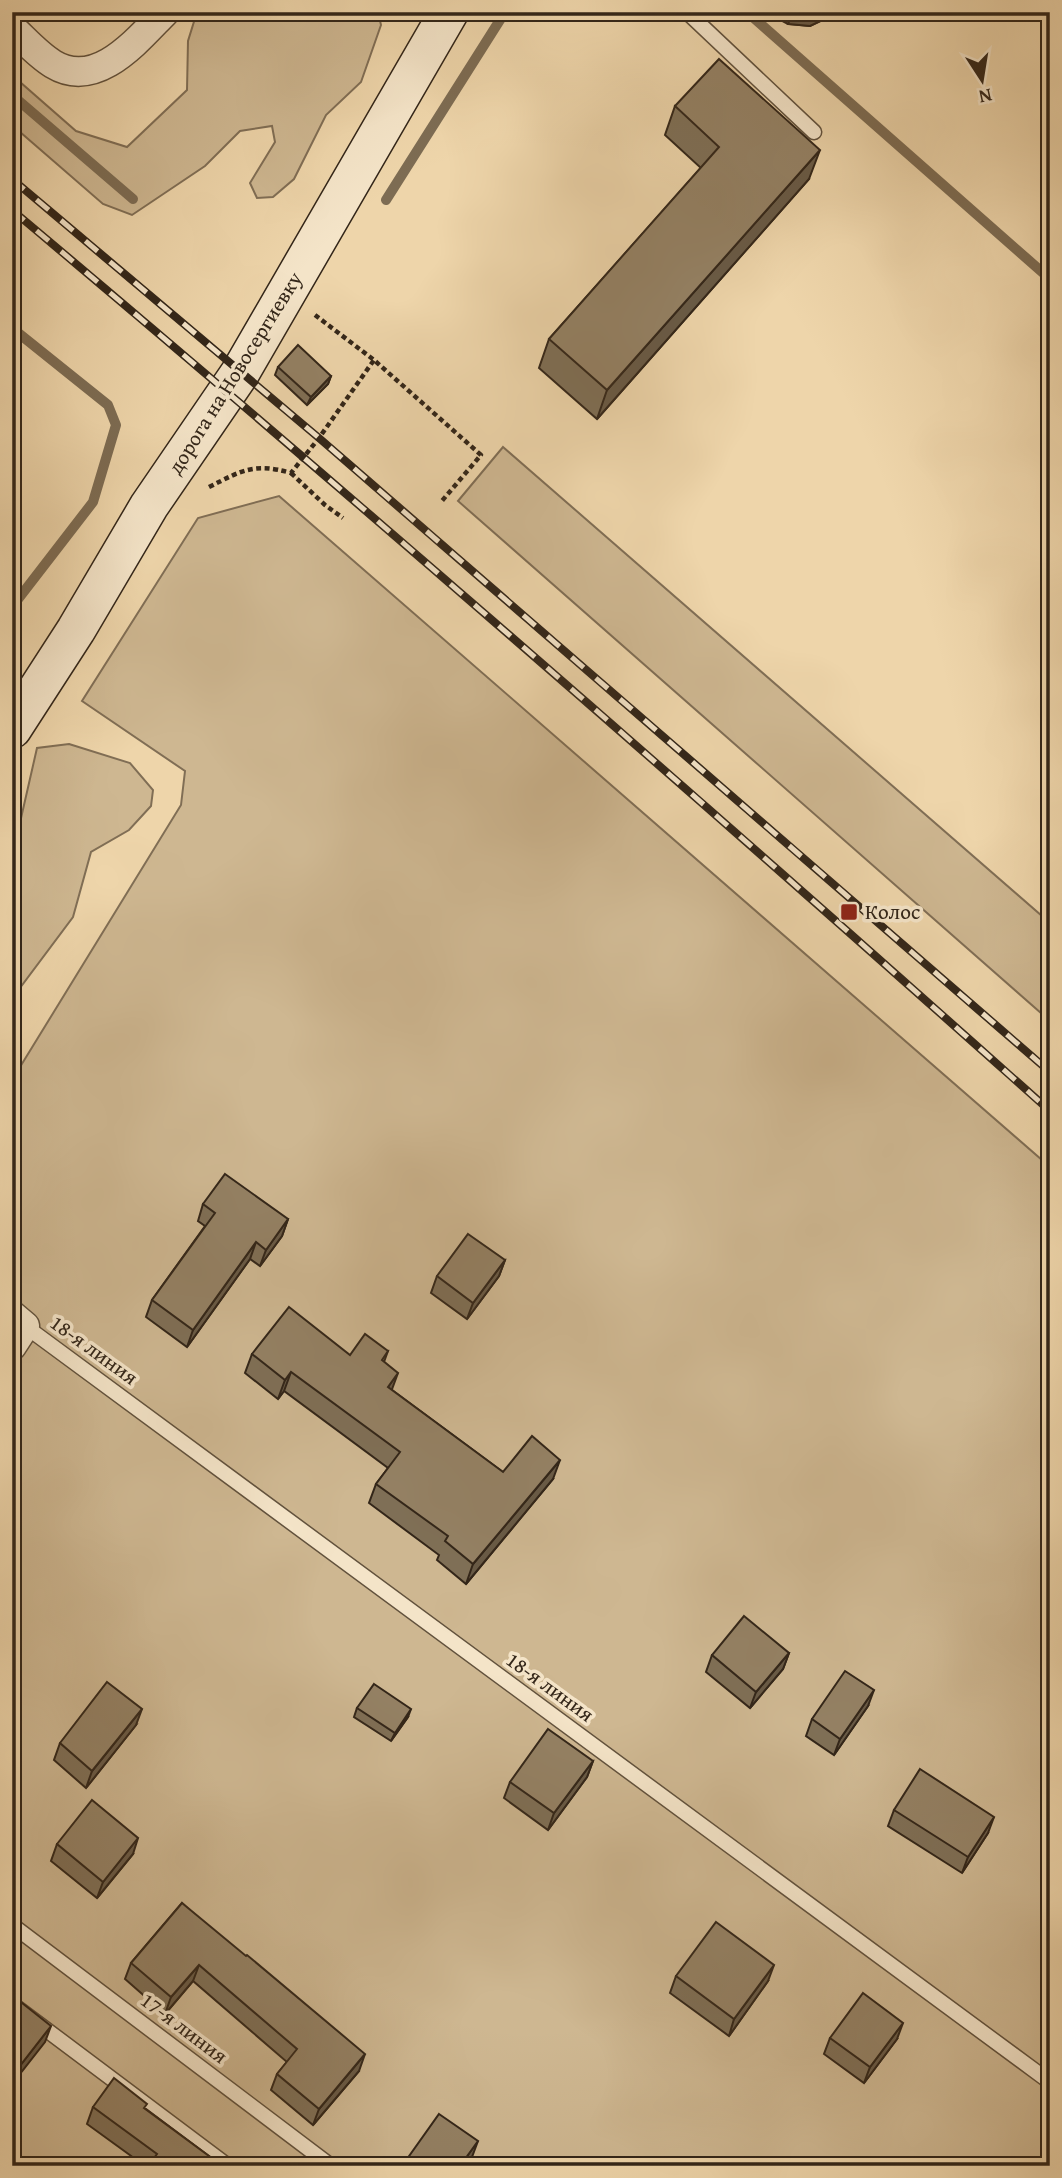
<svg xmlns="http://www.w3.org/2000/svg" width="1062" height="2178" viewBox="0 0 1062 2178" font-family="'Gentium Book Plus',serif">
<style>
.green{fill:#ceb791;stroke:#806e55;stroke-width:2}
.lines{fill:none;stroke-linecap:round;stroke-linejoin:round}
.stream{stroke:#7d6c53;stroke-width:10}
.lane-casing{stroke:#62523d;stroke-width:17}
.street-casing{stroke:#62523d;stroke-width:31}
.secondary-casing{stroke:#332619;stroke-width:41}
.path{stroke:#332619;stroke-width:4.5;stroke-dasharray:5 3.5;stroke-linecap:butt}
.lane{stroke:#f4e4c8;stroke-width:14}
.street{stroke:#f4e4c8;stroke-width:28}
.secondary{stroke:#f4e4c8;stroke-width:38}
.rail-casing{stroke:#332619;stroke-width:8}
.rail{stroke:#f4e4c8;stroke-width:5;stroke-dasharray:16;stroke-linecap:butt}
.wall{fill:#7f6f56;stroke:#332619;stroke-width:2}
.shaded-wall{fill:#685a46;stroke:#332619;stroke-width:2}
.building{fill:#948164;stroke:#332619;stroke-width:2}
.poi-dot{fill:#8f2418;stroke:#f4e4c8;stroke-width:2.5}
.labels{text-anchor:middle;stroke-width:7;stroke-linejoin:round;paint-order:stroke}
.street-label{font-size:21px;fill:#332619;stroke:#f4e4c8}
.poi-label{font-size:21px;fill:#332619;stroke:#f4e4c8;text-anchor:start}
</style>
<rect width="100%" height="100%" fill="#eed5aa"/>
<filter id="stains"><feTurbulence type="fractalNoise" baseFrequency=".00286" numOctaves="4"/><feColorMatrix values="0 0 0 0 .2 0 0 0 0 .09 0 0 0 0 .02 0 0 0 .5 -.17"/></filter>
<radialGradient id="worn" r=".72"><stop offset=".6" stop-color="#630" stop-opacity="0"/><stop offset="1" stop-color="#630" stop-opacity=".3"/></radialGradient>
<g class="green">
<polygon points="197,12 378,12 381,25 361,82 326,115 294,179 273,197 257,198 250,183 275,142 272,126 240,131 205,166 132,215 103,204 12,125 12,75 76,131 127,147 187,90 188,41"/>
<polygon points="503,447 1050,923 1050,1021 458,501"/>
<polygon points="279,496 1050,1167 1050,2166 12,2166 12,1080 181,805 185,771 82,701 198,518"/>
<polygon points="69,744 130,763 153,790 151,806 129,830 91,852 73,917 20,988 12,1017 12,835 19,827 37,748"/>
</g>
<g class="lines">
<g class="stream">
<polyline points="747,12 1050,279"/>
<polyline points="12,95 133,199"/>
<polyline points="386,200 505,12"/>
<polyline points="12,328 108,405 116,425 93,502 12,607"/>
</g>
<g class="lane-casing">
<g id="lane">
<polyline points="687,12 814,132"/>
<polyline points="25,1326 1050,2082"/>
<polyline points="12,1925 331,2166"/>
<polyline points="12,2004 228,2166"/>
</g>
</g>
<g class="street-casing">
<g id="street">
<path d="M12 28C25 40 38 55 53 64 97 91 138 39 165 12"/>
<polyline points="12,1315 25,1326 12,1346"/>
</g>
</g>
<g class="secondary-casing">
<polyline id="secondary" points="12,729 76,630 149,506 240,373 449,12"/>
</g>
<g class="path">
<polyline points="315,315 374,360 481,455 441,502"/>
<polyline points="291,473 325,505 343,518"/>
<path d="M209 487C241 471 254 462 291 473L319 438 374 360"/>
</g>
<use href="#lane" class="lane"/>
<use href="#street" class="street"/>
<use href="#secondary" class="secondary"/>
<g class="rail-casing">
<g id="rail">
<polyline points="12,179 319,438 1050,1072"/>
<path d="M12 210C363 505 708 806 1050 1111"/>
</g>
</g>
<use href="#rail" class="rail"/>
</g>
<g class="wall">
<polygon points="769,12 833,12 827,18 810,26 788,24 771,15"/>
<polygon points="675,106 809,179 597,419 539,368 549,339 701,168 665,135"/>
<polygon points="278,367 331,376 328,384 307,405 275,375"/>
<polygon points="203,1204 288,1219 282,1236 260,1266 250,1259 187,1347 146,1317 152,1300 205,1226 198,1221"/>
<polygon points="505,1260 499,1276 467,1319 431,1293 437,1276"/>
<polygon points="388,1351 384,1362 392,1390 503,1472 553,1479 466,1584 437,1560 439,1555 369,1503 376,1484 388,1468 284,1391 278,1399 245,1373 252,1354 350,1355"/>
<polygon points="789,1653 783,1669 750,1708 706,1672 712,1655"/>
<polygon points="868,1706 834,1755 806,1736 812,1719"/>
<polygon points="357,1708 408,1717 391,1741 354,1717"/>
<polygon points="136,1725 86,1788 54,1760 60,1743"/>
<polygon points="593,1761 587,1777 548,1830 504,1798 510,1782"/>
<polygon points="894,1810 988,1833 962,1873 888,1826"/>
<polygon points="57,1844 133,1854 97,1898 51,1861"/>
<polygon points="182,1903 359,2071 313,2125 271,2090 277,2074 287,2062 193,1981 165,2014 125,1979 131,1963"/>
<polygon points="676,1976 768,1981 729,2036 670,1993"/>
<polygon points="830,2038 897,2039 864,2083 824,2054"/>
<polygon points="93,2107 146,2109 213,2159 211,2165 212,2166 145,2166 87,2124"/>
<polygon points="472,2157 466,2166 404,2166 407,2159"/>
</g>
<g class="shaded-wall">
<polygon points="793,12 833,12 827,18 810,26 788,24"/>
<polygon points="820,150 809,179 597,419 607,390"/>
<polygon points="331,376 328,384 307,405 311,397"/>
<polygon points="288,1219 282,1236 260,1266 266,1250"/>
<polygon points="256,1242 250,1259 187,1347 193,1330"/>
<polygon points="505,1260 499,1276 467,1319 473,1303"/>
<polygon points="291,1372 284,1391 278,1399 285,1380"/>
<polygon points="398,1373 391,1392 388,1387"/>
<polygon points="560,1460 553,1479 466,1584 473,1564"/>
<polygon points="789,1653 783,1669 750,1708 756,1692"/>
<polygon points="874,1690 868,1706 834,1755 840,1739"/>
<polygon points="142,1709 136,1725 86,1788 92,1771"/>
<polygon points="411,1709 408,1717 391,1741 395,1733"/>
<polygon points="593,1761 587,1777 548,1830 554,1813"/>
<polygon points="994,1817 988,1833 962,1873 968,1857"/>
<polygon points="138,1838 133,1854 97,1898 103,1882"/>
<polygon points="199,1965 193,1981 165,2014 171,1997"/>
<polygon points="774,1965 768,1981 729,2036 734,2019"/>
<polygon points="903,2023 897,2039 864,2083 870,2067"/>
<polygon points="51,2026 45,2042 12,2084 12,2076"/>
<polygon points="365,2054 359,2071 313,2125 319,2109"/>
<polygon points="478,2141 472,2157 466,2166 460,2166"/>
</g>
<g class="building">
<polygon points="719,59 820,150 607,390 549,339 719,147 675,106"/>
<polygon points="298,345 331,376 311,397 278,367"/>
<polygon points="225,1174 288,1219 266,1250 256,1242 193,1330 152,1300 215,1213 203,1204"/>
<polygon points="468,1234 505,1260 473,1303 437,1276"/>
<polygon points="289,1307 350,1355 365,1334 388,1351 382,1360 398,1373 388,1387 503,1472 532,1436 560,1460 473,1564 445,1541 448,1536 376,1484 400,1452 291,1372 285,1380 252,1354"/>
<polygon points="744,1616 789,1653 756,1692 712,1655"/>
<polygon points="845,1671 874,1690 840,1739 812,1719"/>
<polygon points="107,1682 142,1709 92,1771 60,1743"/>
<polygon points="374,1684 411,1709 395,1733 357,1708"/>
<polygon points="548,1729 593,1761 554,1813 510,1782"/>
<polygon points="920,1769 994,1817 968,1857 894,1810"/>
<polygon points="92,1800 138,1838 103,1882 57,1844"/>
<polygon points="182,1903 246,1956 247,1955 365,2054 319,2109 277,2074 297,2049 199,1965 171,1997 131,1963"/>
<polygon points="716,1922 774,1965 734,2019 676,1976"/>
<polygon points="863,1993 903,2023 870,2067 830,2038"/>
<polygon points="12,1995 51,2026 12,2076"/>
<polygon points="114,2078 147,2104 144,2108 213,2159 209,2164 212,2166 148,2166 157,2154 93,2107"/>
<polygon points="439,2114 478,2141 460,2166 417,2166 407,2159"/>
</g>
<rect class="poi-dot" x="840" y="903" width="18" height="18" rx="3.5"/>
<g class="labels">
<g class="street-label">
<text transform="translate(235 373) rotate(-58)" y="7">дорога на Новосергиевку</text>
<text transform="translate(94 1350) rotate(36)" y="7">18-я линия</text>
<text transform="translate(550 1687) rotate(36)" y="7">18-я линия</text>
<text transform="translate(184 2028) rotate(37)" y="7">17-я линия</text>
</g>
<g class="poi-label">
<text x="865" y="919">Колос</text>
</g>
</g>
<rect width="1062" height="2178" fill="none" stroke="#eed5aa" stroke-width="42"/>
<rect x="14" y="14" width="1034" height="2150" fill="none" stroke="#332619" stroke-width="3.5"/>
<rect x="21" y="21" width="1020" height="2136" fill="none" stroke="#332619" stroke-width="2"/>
<g transform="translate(982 80) rotate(168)" stroke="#f4e4c8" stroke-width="5" paint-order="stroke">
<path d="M0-5L12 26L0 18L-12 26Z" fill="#332619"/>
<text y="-10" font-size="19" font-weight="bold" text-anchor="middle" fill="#332619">N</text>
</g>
<rect width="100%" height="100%" filter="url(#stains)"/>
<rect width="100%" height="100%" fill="url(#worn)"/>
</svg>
